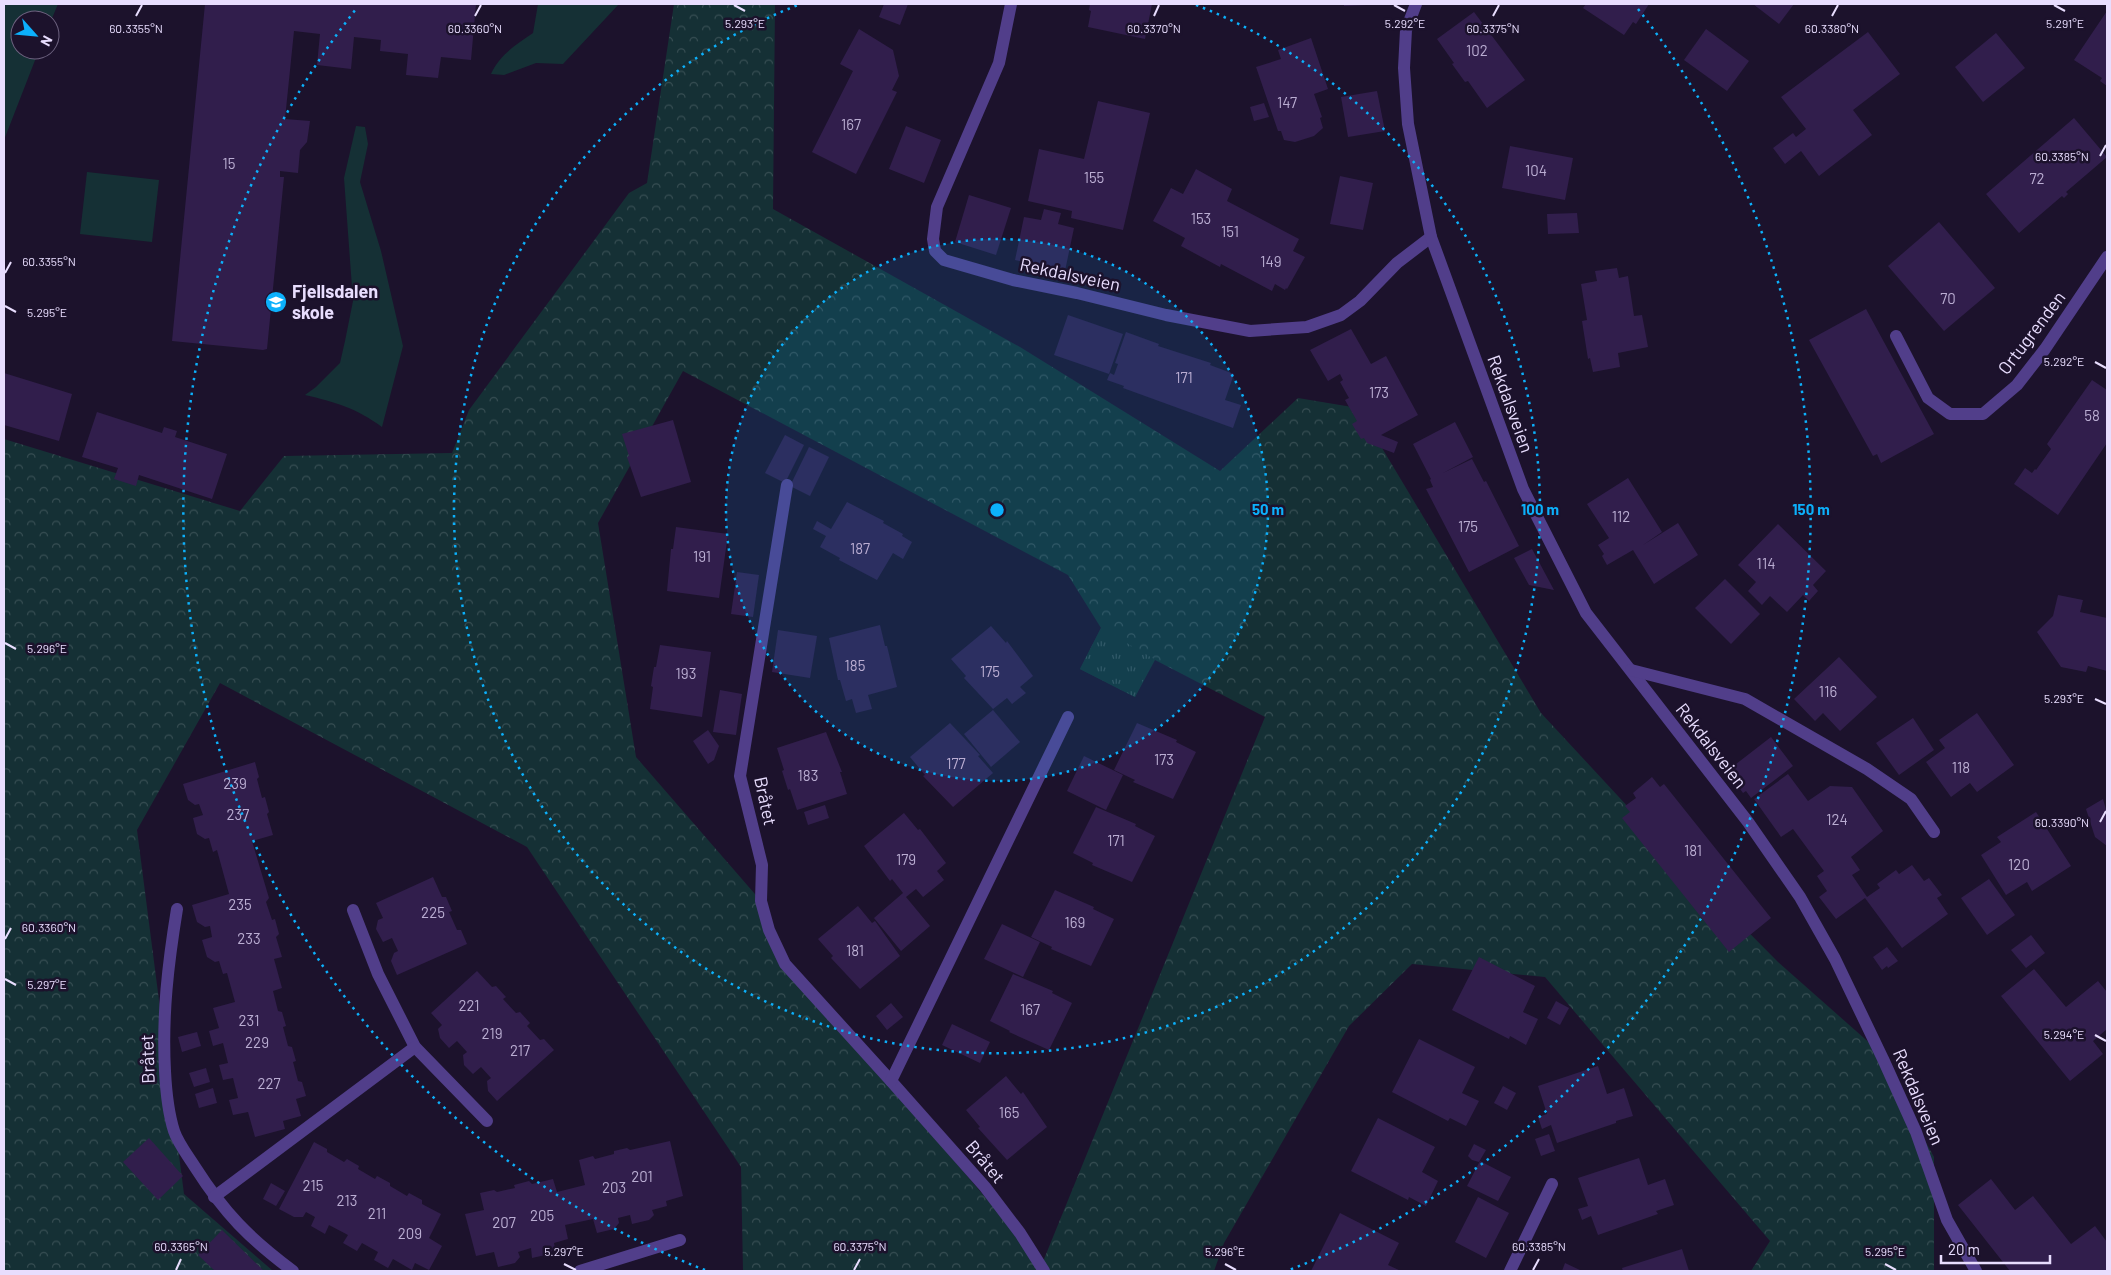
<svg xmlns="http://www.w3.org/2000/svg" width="2111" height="1275" viewBox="0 0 2111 1275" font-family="Barlow,sans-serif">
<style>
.green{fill:#153035}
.forest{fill:url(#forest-crowns);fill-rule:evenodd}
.park{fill:url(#park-tufts)}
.building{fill:#311e4c}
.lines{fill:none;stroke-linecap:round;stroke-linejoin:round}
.minor{stroke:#513e8a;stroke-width:12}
.ticks{fill:none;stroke:#e8ddfe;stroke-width:2}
.ring{fill:none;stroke:#0cb0fb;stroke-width:2.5;stroke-dasharray:2.5 5}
.labels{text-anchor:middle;stroke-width:5;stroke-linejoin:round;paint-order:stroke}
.number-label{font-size:15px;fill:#baadd2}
.street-label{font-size:18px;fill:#e8ddfe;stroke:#1c122c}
.poi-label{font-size:18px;font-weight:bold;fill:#e8ddfe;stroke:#1c122c;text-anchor:start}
.ticks-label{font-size:12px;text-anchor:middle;fill:#e8ddfe;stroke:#1c122c;stroke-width:5;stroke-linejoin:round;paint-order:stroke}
.centre{fill:#0cb0fb;stroke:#1c122c;stroke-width:2.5}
.ring-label{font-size:15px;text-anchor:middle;font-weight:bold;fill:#0cb0fb;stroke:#1c122c;stroke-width:5;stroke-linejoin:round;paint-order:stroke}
</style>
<defs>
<pattern id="forest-crowns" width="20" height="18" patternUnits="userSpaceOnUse" patternTransform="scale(1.25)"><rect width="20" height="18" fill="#153035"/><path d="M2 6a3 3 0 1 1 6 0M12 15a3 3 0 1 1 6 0" fill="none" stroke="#374e53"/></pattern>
<pattern id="park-tufts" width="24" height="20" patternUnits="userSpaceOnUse" patternTransform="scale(1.25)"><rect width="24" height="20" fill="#153035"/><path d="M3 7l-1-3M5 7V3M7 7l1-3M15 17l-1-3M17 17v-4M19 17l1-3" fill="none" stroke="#374e53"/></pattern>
</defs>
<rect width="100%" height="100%" fill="#1c122c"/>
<g class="green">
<polygon points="4,4 58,4 50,23 50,20 20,20 20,50 39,50 4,140"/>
<path d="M538 4H619L563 64 536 63 504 75 491 74C500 54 516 45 533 33Z"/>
<path d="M356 126 365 127 368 144 360 182 381 251 403 346 382 427C356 408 335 402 305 395L316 387 340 363 345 341 353 301 344 178Z"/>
<polygon points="87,172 159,180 152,242 80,234"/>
</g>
<path class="forest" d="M674 4H775L773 209 1020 347 1220 471 1298 398 1358 408 1541 713 1681 864 1778 962 1873 1046 1934 1157V1271H1751L1770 1241 1545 977 1412 964 1349 1026 1224 1243 1214 1271H743L741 1167 527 847 220 683 137 830 184 1194 273 1271H4V439L240 511 284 456 452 453 469 410 629 193 647 183ZM683 371 1068 575 1101 628 1080 669 1135 697 1155 660 1265 717 1042 1264 829 1014 785 964 761 901 636 757 598 523Z"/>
<polygon class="park" points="1101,628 1154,659 1135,697 1080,669"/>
<g class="building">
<polygon points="205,4 476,4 471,60 441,57 438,78 406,75 408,54 380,51 381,40 354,37 351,69 317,65 320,34 294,31 285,119 310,121 307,142 300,150 298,173 280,171 280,177 284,177 267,349 263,350 172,341"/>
<polygon points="884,4 908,4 900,25 879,17"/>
<polygon points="1090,4 1152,4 1145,39 1088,27 1091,11 1089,10"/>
<polygon points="1344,4 1367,4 1367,5 1344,6"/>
<polygon points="1586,4 1649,4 1636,24 1633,22 1624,35 1583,8"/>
<polygon points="1753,4 1794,4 1779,24"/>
<polygon points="2107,11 2107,86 2100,81 2102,78 2074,60"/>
<polygon points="1474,12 1525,80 1487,108 1468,81 1465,82 1452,64 1454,63 1437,39"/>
<polygon points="859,29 893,50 899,76 892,90 897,92 856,174 812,152 853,71 840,64"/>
<polygon points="1706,29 1749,61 1727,91 1684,60"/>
<polygon points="1868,32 1900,74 1853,110 1872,135 1819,176 1801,151 1785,164 1773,148 1793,133 1796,137 1806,129 1781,97"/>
<polygon points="1996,33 2025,68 1983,102 1955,67"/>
<polygon points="1311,38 1328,89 1314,94 1322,117 1320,118 1323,128 1314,136 1295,142 1284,140 1281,131 1278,131 1256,67 1281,59 1278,50"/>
<polygon points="1377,91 1385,131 1348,137 1341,97"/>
<polygon points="1098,101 1150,113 1123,230 1071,218 1072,211 1028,201 1039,149 1084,159"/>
<polygon points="1264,103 1269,117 1254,121 1250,107"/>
<polygon points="2074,118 2107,157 2066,192 2068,194 2064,198 2062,196 2019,233 1986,194"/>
<polygon points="906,126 941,140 924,183 889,169"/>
<polygon points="1510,146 1573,158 1565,200 1502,188"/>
<polygon points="1196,169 1232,189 1227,201 1299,239 1293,251 1305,257 1287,289 1286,288 1285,290 1275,284 1272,291 1221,264 1220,267 1181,246 1185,238 1153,221 1171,188 1183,194"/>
<polygon points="1340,176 1373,183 1363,230 1330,224"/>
<polygon points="969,195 1011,208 996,255 955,242"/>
<polygon points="1044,209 1061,213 1058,224 1074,228 1065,271 1015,260 1024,217 1041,220"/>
<polygon points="1577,213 1579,233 1548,234 1547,214"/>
<polygon points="1939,222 1995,288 1944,331 1888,266"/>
<polygon points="1617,268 1619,278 1628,276 1634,316 1642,315 1648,347 1618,353 1620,367 1593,372 1590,358 1588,359 1582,321 1587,320 1581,284 1597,281 1595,271"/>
<polygon points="1866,309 1934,434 1881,463 1877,454 1873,456 1809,340"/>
<polygon points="1068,315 1123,334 1109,374 1054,355"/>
<polygon points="1351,329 1371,364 1386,356 1418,415 1381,435 1398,442 1394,453 1367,443 1364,438 1361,439 1352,424 1357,421 1345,400 1349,398 1340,382 1343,380 1340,374 1328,381 1310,350"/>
<polygon points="1126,332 1159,344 1158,346 1211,363 1210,365 1234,374 1225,400 1241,405 1233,428 1123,388 1124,386 1107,380 1110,373 1114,375 1118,364 1115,363"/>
<polygon points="4,373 72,394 59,441 4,425"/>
<polygon points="2092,380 2107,390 2107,443 2058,515 2014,484 2025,468 2032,473 2035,469 2036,470 2051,449 2047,444"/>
<polygon points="97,412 162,433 164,427 177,431 175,437 227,454 212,499 139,475 136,486 114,479 118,468 82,457"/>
<polygon points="673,420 691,482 641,497 627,457 629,456 622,434"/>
<polygon points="1455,422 1473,457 1443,473 1472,459 1484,482 1486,481 1519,546 1469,572 1426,489 1433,487 1430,480 1431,479 1413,444"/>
<polygon points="785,435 804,445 785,483 765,473"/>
<polygon points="809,447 829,457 810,496 790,486"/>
<polygon points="1628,478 1662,532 1643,545 1678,523 1698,555 1654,584 1633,550 1607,565 1602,556 1604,554 1598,545 1609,538 1587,504"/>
<polygon points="847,502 884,521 883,523 903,534 902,536 912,542 903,559 893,553 877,580 839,560 840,558 820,547 826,536 813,529 817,521 831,529"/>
<polygon points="1778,524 1826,571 1813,585 1818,591 1809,601 1803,595 1787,612 1770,596 1762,605 1748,591 1756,582 1738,565"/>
<polygon points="676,527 728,534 719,598 667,591 671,549 673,549"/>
<polygon points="1532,549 1554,590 1529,585 1514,558"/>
<polygon points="737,572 759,575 753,617 731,614"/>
<polygon points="1725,579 1760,614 1731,644 1695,608"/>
<polygon points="2058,595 2083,600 2080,612 2107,618 2107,671 2088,666 2086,672 2061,667 2037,632 2053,616"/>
<polygon points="880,625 885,646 887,646 897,687 868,695 872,709 856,713 852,699 846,701 840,680 838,680 829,638"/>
<polygon points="991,626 1006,643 1007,641 1033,676 1020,687 1026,693 1012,704 1007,698 993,709 964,678 966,676 951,659"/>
<polygon points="778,630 817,636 810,678 772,672"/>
<polygon points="660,645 711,652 702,717 650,709 653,687 651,686 654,667 656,667"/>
<polygon points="1839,657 1877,697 1840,731 1823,713 1815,721 1794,699"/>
<polygon points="720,690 742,694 736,735 713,732"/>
<polygon points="993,710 1020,742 991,767 964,734"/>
<polygon points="1977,713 2014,765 1977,792 1970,783 1951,797 1926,762 1945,748 1939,740"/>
<polygon points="1913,718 1934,750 1899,775 1876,743"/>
<polygon points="950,723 980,755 978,756 993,773 953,807 923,776 925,775 910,757"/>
<polygon points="1137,723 1177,740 1176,742 1196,752 1173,799 1133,782 1135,780 1114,770"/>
<polygon points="708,730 719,746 714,760 708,764 693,741"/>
<polygon points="826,732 842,772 840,772 847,794 797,810 790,789 788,790 782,771 784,770 777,748"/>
<polygon points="1771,737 1793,766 1751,798 1746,791 1743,793 1727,771"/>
<polygon points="1084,756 1123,775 1106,810 1067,791"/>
<polygon points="255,762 259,777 257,779 262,798 265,797 269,812 267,814 273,835 252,841 269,898 266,902 272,920 275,919 279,934 276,937 282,957 274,959 282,988 273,991 278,1011 282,1012 286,1026 283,1027 288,1046 292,1047 296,1061 293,1062 298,1081 302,1082 306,1096 296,1099 301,1116 283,1121 285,1129 255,1137 248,1112 233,1115 229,1100 238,1098 233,1078 223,1080 219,1065 228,1063 223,1043 213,1046 209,1031 219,1028 213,1008 235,1002 227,973 223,974 219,961 215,962 207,957 202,940 212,937 210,926 205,927 197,922 192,905 229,894 217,850 213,852 209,838 205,839 197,834 193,818 203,815 199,804 195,805 188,800 183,784"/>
<polygon points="1788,774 1808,801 1830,786 1852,787 1883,831 1851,857 1860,870 1852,875 1867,897 1880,888 1877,884 1896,870 1899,874 1912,865 1924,881 1929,878 1942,895 1937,898 1948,914 1902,948 1865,898 1836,919 1819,897 1827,891 1817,876 1824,871 1793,829 1781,837 1754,799"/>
<polygon points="1652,777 1660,787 1664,784 1771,918 1729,952 1622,818 1630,812 1625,806 1636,798 1633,793"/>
<polygon points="2103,799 2107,813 2107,846 2095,837 2086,809"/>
<polygon points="825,805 829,818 808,825 804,812"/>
<polygon points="1096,807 1136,824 1135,826 1155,836 1132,882 1092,865 1093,863 1073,853"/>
<polygon points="2036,812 2071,866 2032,891 2027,882 2006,895 1981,855 2001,842 1997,837"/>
<polygon points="904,813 918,830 920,829 946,863 937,871 944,880 923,897 916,889 906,897 930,926 901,951 874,918 903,893 892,879 890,881 864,846"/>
<polygon points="433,877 442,897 446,897 452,911 449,912 457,930 461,930 467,944 397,975 391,961 394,953 398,951 392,938 383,942 376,929 378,920 383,918 376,903"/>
<polygon points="1989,879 2015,915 1987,935 1961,898"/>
<polygon points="1055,890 1094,907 1093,909 1114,919 1091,966 1051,949 1052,947 1031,937"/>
<polygon points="858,906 872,923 875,921 900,956 860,989 831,958 833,956 818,939"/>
<polygon points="1002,924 1040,942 1023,977 984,959"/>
<polygon points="2031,935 2045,953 2026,968 2011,950"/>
<polygon points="1887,947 1898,961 1888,968 1887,966 1882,970 1873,957"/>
<polygon points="1479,957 1535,986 1523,1012 1538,1019 1526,1045 1510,1036 1509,1039 1452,1010"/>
<polygon points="2034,969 2066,1007 2098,981 2107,992 2107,1029 2093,1041 2103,1054 2070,1081 2001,996"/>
<polygon points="477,971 492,987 496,986 506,997 503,999 516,1013 520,1012 530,1023 527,1026 540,1040 544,1039 554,1050 497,1101 488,1091 487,1081 491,1078 481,1067 473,1074 464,1065 463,1055 467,1052 457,1041 449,1048 440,1038 438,1029 442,1025 431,1013"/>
<polygon points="1013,974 1053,991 1052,993 1072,1003 1049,1050 1009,1032 1010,1031 990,1021"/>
<polygon points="1556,1001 1569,1008 1560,1025 1547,1018"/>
<polygon points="891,1003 903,1017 887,1030 876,1016"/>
<polygon points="952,1024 990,1042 980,1063 942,1045"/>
<polygon points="197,1032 201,1046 182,1052 178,1037"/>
<polygon points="1419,1039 1475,1067 1462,1093 1479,1101 1466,1126 1450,1118 1448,1121 1392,1092"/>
<polygon points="1598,1066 1607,1094 1624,1088 1633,1116 1616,1121 1616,1123 1557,1143 1551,1125 1542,1129 1538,1117 1547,1114 1538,1086"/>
<polygon points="206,1068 210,1082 194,1087 189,1073"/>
<polygon points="1006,1076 1021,1094 1023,1092 1047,1127 1007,1160 978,1128 980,1127 966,1110"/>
<polygon points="1503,1086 1516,1093 1507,1110 1494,1103"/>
<polygon points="213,1088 217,1103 199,1108 195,1094"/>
<polygon points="1378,1118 1435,1147 1422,1172 1438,1181 1426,1206 1409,1197 1408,1200 1351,1171"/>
<polygon points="1549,1134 1555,1151 1541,1156 1535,1139"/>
<polygon points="149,1138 183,1176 158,1200 123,1162"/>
<polygon points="670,1141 683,1196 666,1201 667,1206 652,1210 654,1215 649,1220 632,1224 630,1215 618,1218 619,1223 614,1229 597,1233 593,1219 565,1225 568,1239 554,1243 555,1248 550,1254 532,1258 531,1248 518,1252 520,1257 515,1263 498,1267 494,1252 476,1256 465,1214 484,1210 480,1193 494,1190 497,1192 515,1188 514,1185 529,1181 532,1184 553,1179 557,1192 585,1185 579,1160 593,1156 595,1159 614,1154 614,1151 627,1148 630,1150"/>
<polygon points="314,1142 327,1149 327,1152 344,1162 347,1159 359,1166 358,1169 375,1179 377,1176 379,1177 390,1183 390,1186 407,1196 409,1193 422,1200 422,1204 441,1214 429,1238 442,1246 429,1270 415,1263 412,1270 393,1259 388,1268 374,1260 378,1252 362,1243 357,1251 343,1243 348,1235 329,1225 325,1234 311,1226 315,1217 306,1212 303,1217 294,1217 279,1209"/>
<polygon points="1474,1144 1486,1150 1479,1162 1472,1160 1468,1156"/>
<polygon points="1639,1158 1648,1185 1665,1179 1674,1205 1656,1211 1658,1214 1598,1235 1591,1216 1582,1220 1578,1209 1588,1206 1578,1178"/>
<polygon points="1480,1161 1511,1177 1498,1201 1467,1186"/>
<polygon points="1991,1179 2015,1210 2033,1196 2071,1244 2095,1226 2107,1242 2107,1271 2010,1271 1958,1205"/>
<polygon points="271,1183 285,1191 276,1206 263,1199"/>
<polygon points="1478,1197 1509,1213 1486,1258 1455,1242"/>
<polygon points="1340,1213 1399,1243 1388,1265 1401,1271 1311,1271"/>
<polygon points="222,1230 264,1271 215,1271 198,1255"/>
<polygon points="1682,1249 1689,1271 1623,1271 1622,1268"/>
<polygon points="1565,1263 1582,1271 1562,1271"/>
</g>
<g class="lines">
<g class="minor">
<polyline points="1011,4 999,63 937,207 933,239 935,251 944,260 1013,280 1077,293 1166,315 1250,331 1307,327 1341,315 1360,301 1397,263 1431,237"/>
<polyline points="1416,4 1406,30 1404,68 1408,124 1431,237 1523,489 1586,613 1748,822 1800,897 1835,959 1883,1059 1916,1132 1947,1220 1976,1271"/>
<polyline points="1896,336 1928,398 1950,414 1983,414 2017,385 2045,349 2107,257"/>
<polyline points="787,485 740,776 762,865 761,901 769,930 785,964 891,1081 985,1187 1020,1233 1044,1271"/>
<polyline points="1631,670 1745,699 1867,769 1911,799 1934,832"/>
<path d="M177 909C168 964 162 1015 165 1071 166 1091 168 1112 174 1131 178 1143 188 1156 195 1167 225 1214 249 1238 293 1271"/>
<polyline points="353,910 378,974 415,1047 487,1121"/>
<polyline points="891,1081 1068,717"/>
<polyline points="214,1197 415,1047"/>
<polyline points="580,1271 680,1240"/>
<polyline points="1510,1271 1552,1184"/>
</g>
</g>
<path class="ticks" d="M734 5 745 11M1394 5 1405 11M2054 5 2065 11M136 16 142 5M475 16 481 5M1154 16 1159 5M1493 16 1499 5M1832 16 1838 5M2100 156 2106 145M5 273 11 262M5 306 16 312M2095 362 2106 368M5 643 16 649M2095 699 2106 704M2100 822 2106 811M5 939 11 928M5 979 16 985M2095 1035 2106 1041M564 1264 576 1270M1225 1264 1236 1270M1885 1264 1896 1270M176 1270 181 1259M854 1270 860 1259M1533 1270 1539 1259"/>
<circle cx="997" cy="510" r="271" fill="#0cb0fb" fill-opacity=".12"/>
<g class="ring">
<circle cx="997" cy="510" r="271"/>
<path d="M1196 5A543 543 0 1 1 798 5"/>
<path d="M705 1270A814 814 0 0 1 356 9M1638 9A814 814 0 0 1 1289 1270"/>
</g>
<defs>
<g id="school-disc" transform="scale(1.125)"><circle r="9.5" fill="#0cb0fb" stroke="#1c122c"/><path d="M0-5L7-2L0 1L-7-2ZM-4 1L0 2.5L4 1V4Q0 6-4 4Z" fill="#fff"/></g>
</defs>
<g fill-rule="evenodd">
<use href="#school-disc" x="276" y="302"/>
</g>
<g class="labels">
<g class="number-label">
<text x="1477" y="56">102</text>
<text x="1287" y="108">147</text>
<text x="851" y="130">167</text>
<text x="229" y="169">15</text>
<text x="1536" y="176">104</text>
<text x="1094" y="183">155</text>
<text x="2037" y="184">72</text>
<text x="1201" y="224">153</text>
<text x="1230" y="237">151</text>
<text x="1271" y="267">149</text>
<text x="1948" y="304">70</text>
<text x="1184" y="383">171</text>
<text x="1379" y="398">173</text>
<text x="2092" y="421">58</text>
<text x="1621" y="522">112</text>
<text x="1468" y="532">175</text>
<text x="860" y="554">187</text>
<text x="702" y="562">191</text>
<text x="1766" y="569">114</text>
<text x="855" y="671">185</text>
<text x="990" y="677">175</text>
<text x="686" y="679">193</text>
<text x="1828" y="697">116</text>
<text x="1164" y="765">173</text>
<text x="956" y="769">177</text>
<text x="1961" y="773">118</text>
<text x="808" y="781">183</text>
<text x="235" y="789">239</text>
<text x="238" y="820">237</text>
<text x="1837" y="825">124</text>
<text x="1116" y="846">171</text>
<text x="1693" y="856">181</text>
<text x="906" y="865">179</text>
<text x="2019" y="870">120</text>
<text x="240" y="910">235</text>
<text x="433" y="918">225</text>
<text x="1075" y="928">169</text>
<text x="249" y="944">233</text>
<text x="855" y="956">181</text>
<text x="469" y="1011">221</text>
<text x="1030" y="1015">167</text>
<text x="249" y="1026">231</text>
<text x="492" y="1039">219</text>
<text x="257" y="1048">229</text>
<text x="520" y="1056">217</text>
<text x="269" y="1089">227</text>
<text x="1009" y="1118">165</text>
<text x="642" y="1182">201</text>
<text x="313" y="1191">215</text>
<text x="614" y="1193">203</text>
<text x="347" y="1206">213</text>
<text x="377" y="1219">211</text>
<text x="542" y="1221">205</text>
<text x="504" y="1228">207</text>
<text x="410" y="1239">209</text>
</g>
<g class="street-label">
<text transform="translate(1070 275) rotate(12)" y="6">Rekdalsveien</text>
<text transform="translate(2032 333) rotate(-53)" y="6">Ortugrenden</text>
<text transform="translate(1510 404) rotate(70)" y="6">Rekdalsveien</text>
<text transform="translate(1711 746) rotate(52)" y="6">Rekdalsveien</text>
<text transform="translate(765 801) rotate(78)" y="6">Bråtet</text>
<text transform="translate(148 1059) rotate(-92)" y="6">Bråtet</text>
<text transform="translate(1918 1097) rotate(67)" y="6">Rekdalsveien</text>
<text transform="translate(985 1162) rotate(50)" y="6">Bråtet</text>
</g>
<g class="poi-label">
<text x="292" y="298">Fjellsdalen<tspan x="292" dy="21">skole</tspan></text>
</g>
</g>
<g class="ticks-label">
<text x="2065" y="28">5.291°E</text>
<text x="745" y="28">5.293°E</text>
<text x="1405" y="28">5.292°E</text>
<text x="136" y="33">60.3355°N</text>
<text x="475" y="33">60.3360°N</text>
<text x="1154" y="33">60.3370°N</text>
<text x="1493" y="33">60.3375°N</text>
<text x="1832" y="33">60.3380°N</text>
<text x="2062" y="161">60.3385°N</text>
<text x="49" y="266">60.3355°N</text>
<text x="47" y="317">5.295°E</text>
<text x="2064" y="366">5.292°E</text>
<text x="47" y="653">5.296°E</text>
<text x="2064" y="703">5.293°E</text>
<text x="2062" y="827">60.3390°N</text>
<text x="49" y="932">60.3360°N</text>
<text x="47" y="989">5.297°E</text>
<text x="2064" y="1039">5.294°E</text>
<text x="181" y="1251">60.3365°N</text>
<text x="860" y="1251">60.3375°N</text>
<text x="1539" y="1251">60.3385°N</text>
<text x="564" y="1256">5.297°E</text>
<text x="1225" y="1256">5.296°E</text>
<text x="1885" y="1256">5.295°E</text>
</g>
<circle cx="997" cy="510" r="8" class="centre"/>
<g class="ring-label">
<text x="1268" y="515">50 m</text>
<text x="1540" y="515">100 m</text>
<text x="1811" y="515">150 m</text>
</g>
<rect width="2111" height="1275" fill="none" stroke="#e8ddfe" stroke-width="10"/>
<g transform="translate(35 35) rotate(117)"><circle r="24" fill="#1c122c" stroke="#6e6380"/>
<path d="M0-4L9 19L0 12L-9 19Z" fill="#0cb0fb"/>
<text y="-8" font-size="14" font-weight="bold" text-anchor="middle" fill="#e8ddfe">N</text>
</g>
<path d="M1941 1255v8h109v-8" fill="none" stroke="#e8ddfe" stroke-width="2.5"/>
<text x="1948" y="1255" font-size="15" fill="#e8ddfe" stroke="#1c122c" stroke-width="4" paint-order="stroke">20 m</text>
</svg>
